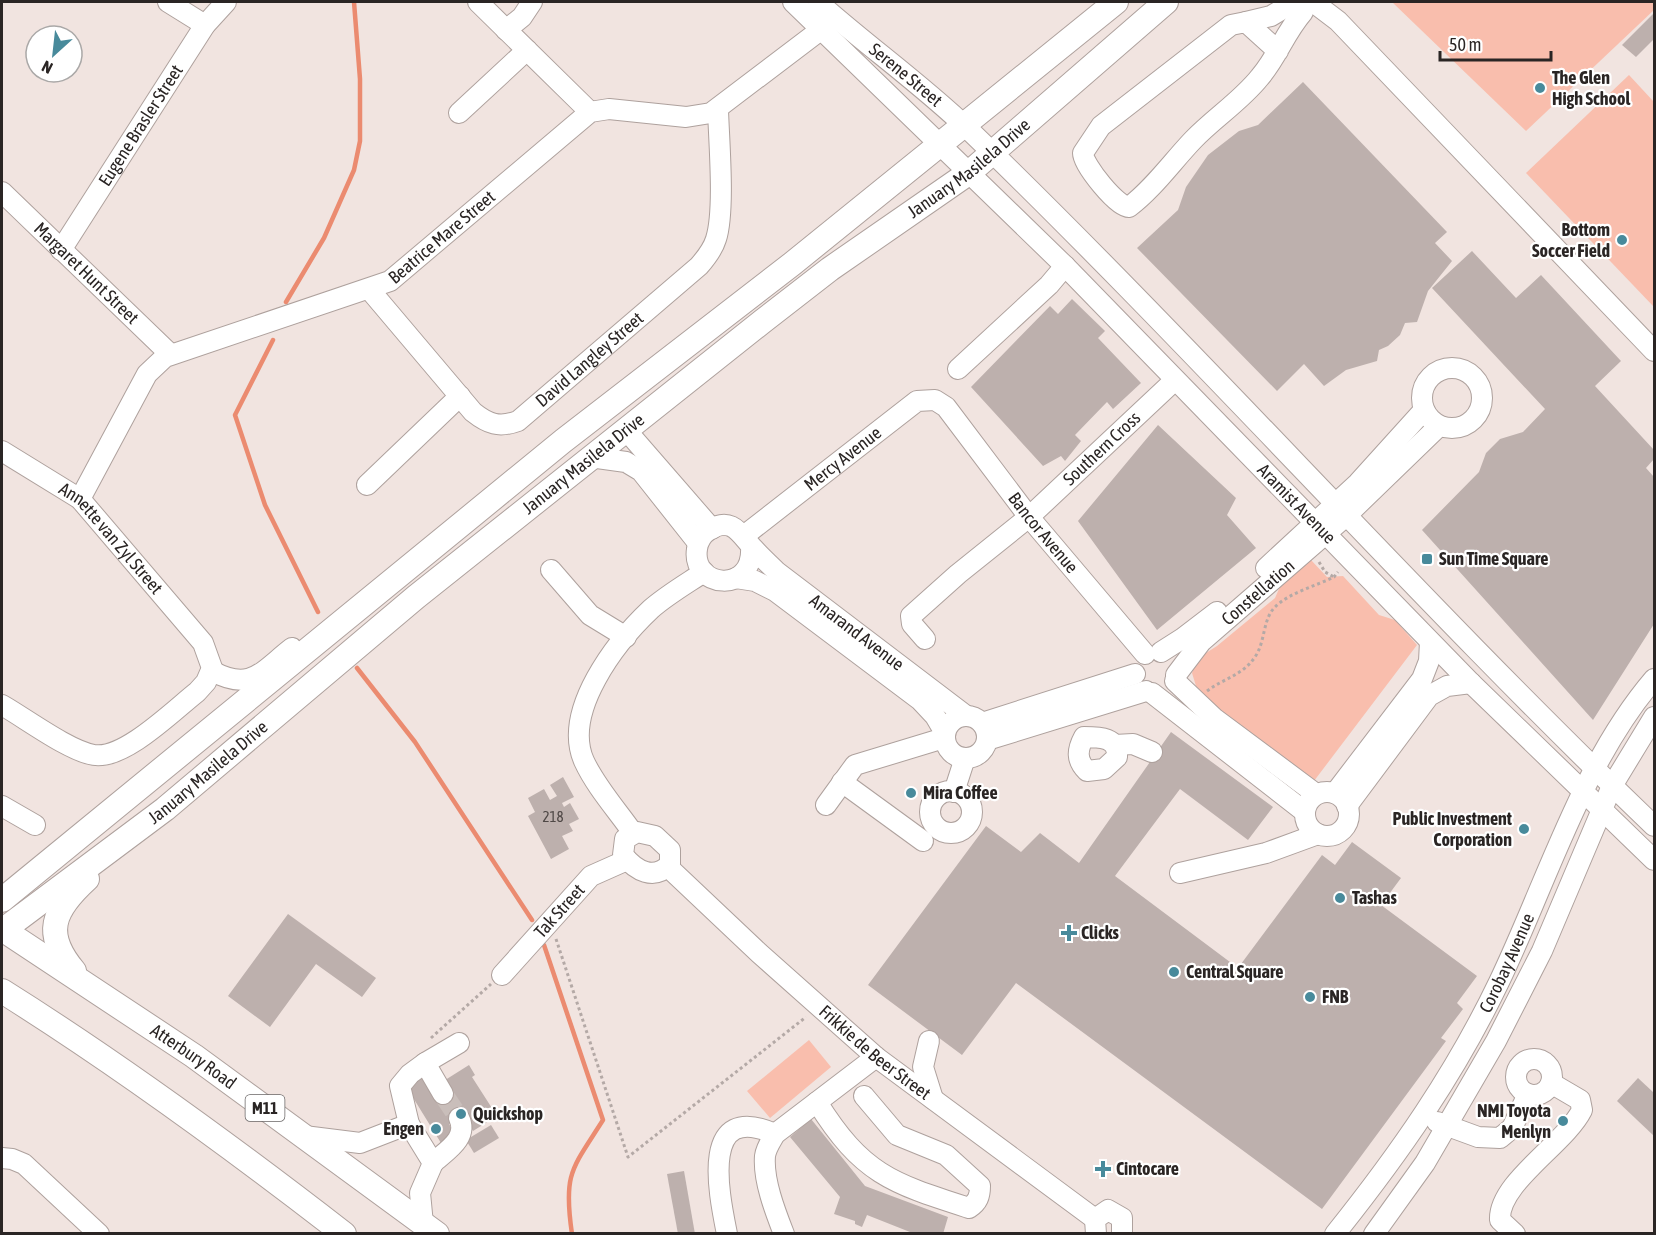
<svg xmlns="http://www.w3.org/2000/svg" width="1656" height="1235" viewBox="0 0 1656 1235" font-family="'Asap Condensed',sans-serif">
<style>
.green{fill:#f9bead}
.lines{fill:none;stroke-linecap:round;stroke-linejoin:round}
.stream{stroke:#eb8b70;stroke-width:4.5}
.building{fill:#bdb0ad}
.minor-tunnel{stroke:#c9beba;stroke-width:20;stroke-dasharray:20 10;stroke-linecap:butt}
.minor-casing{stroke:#aea19d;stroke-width:22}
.major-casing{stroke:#aea19d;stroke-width:26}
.path{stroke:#b4a9a6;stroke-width:3;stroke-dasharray:3 3;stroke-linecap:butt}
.minor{stroke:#fff;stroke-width:20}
.major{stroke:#fff;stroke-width:24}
.poi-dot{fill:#488a9b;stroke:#fff;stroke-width:2}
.labels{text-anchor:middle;stroke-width:4.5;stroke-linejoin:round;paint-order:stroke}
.number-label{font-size:15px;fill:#4f4846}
.shield{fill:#fff;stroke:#6a6666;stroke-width:1.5}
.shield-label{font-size:16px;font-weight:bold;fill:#2a2524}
.street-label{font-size:18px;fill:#2a2524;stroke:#fff}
.poi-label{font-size:18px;font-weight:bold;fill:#2a2524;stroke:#fff;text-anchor:start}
</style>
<rect width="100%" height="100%" fill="#f1e4e0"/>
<g class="green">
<polygon points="1392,2 1654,2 1654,10 1526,131"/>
<polygon points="1629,75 1654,102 1654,307 1526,173"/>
<polygon points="1311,560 1327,577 1343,576 1379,615 1395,620 1417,645 1314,781 1211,704 1196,686 1192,673 1198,658 1217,646 1275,598 1282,582"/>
<polygon points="809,1040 831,1067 770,1118 747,1091"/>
</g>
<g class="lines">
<g class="stream">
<polyline points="286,302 324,238 354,170 360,141 360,79 354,2"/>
<polyline points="273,340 235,415 265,505 318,612"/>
<polyline points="357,668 415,742 532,920"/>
<path d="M544 945 603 1120C572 1169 563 1173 572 1234"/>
</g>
</g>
<g class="building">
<polygon points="1654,13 1654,39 1636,57 1622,45"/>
<polygon points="1303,82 1447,232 1435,243 1452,261 1428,291 1417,322 1405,323 1400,335 1388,346 1379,350 1377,361 1346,370 1324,386 1304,364 1277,391 1137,248 1178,210 1186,187 1208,155 1239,131 1258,125"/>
<polygon points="1472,251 1516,298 1541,275 1621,361 1595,386 1654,450 1654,459 1646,468 1654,477 1654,624 1593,720 1422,530 1479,472 1486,453 1500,439 1523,432 1545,409 1432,288"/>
<polygon points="1072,299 1105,331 1098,338 1141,383 1113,409 1107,402 1075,435 1081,441 1065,461 1061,456 1043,466 971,387 1050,306 1058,314"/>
<polygon points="1158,425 1236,498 1227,515 1256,548 1157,630 1078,521"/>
<polygon points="1171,732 1273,807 1248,840 1180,789 1115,876 1238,968 1322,855 1335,865 1352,842 1401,878 1381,905 1477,976 1457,1003 1463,1009 1441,1038 1446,1041 1322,1209 1016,983 962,1055 868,985 986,826 1021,852 1040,833 1079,863"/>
<polygon points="563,777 574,797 562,803 564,807 570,803 579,819 569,824 573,831 562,836 569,849 551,859 528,816 535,812 528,798 544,789 550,800 557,796 550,785"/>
<polygon points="288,914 376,978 362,997 316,964 270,1027 228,996"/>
<polygon points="469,1065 475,1075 472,1077 497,1116 473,1131 464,1115 449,1124 455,1134 441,1143 404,1083 419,1074 435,1099 442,1082"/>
<polygon points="1638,1078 1654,1093 1654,1136 1617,1101"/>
<polygon points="811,1119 865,1186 948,1217 943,1234 915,1234 867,1215 862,1227 855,1224 855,1221 834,1214 840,1197 790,1137"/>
<polygon points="491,1125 499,1138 474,1153 466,1140"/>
<polygon points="684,1171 695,1234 678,1234 667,1174"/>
</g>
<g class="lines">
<polyline class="minor-tunnel" points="443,1094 459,1118"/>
<g class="minor-casing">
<g id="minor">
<polyline points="168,2 205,25"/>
<polyline points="478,2 590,112"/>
<path id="s1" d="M793 2 1065 266 1471 683 1654 860"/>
<path id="s2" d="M818 2C866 45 920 83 967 128 1202 355 1418 600 1654 826"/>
<polyline points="1313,2 1338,21 1654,351"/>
<polyline points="1246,22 1271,16 1291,4"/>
<polyline points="506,30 522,17 532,2"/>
<path d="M1278 51 1246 22 1231 25 1101 126 1083 153C1083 165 1118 208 1129 207 1153 189 1172 162 1193 140 1214 118 1241 101 1260 77 1278 56 1284 34 1303 12"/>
<polyline points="459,113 527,50"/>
<path id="s3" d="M2 192 170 354"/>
<path id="s4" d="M61 250 205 25 226 2"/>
<path id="s5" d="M369 289 473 412C488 424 499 428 518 421L699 266C706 258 713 249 716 239 725 211 719 142 718 110"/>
<circle cx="1452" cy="398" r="30"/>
<polyline points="958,369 1049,285 1065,266"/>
<polyline points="626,430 712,529"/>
<path id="s6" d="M2 451 80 499 203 643 212 668 206 682 197 692C174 710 124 760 94 755 69 751 25 718 2 705"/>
<polyline points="590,457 626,462 641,471 698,543"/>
<polyline points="367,485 460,396"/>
<path id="s7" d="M80 499 147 374 165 357 390 281 590 112 609 109 686 117 711 113 831 22"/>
<path id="s8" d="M745 535 917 401 935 400 946 407 1029 517 1145 654"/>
<path id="s9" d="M751 547C754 595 691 588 697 549 698 541 703 534 709 530 733 515 741 536 754 549 761 557 769 564 777 572L965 715"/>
<polyline points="1266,568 1358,483 1424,410"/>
<polyline points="551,570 590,615 626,637"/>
<polyline points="736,578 755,581 775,591 920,700 935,716 945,733"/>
<path id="s10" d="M925 639 912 624 911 616 958 574 1029 517 1175 380"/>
<polyline points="1161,652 1183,638 1217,612"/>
<path d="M212 671C251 692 261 672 292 648"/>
<path id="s11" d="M1176 675 1201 642 1345 517 1439 426"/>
<polyline points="1175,681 1214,718 1316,794"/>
<polyline points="1152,693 1305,812"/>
<circle cx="966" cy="737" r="21"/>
<polyline points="982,723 1135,674"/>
<path d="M1084 737C1100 737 1118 737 1117 757L1104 769 1087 771C1076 760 1077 750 1084 737Z"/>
<polyline points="987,740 1146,691"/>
<polyline points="1115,745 1133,744 1152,752"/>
<polyline points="842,782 923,841"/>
<circle cx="951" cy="812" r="21"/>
<polyline points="954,792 965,758"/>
<circle cx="1327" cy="814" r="22"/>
<polyline points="1335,793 1422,679 1429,661 1430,642"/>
<polyline points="826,805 855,765 944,738"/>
<polyline points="2,806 35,825"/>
<polyline points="1347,806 1429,696 1447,686 1471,683"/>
<path d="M637 832 655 836 670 850V864C654 881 636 871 623 855L625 839Z"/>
<path d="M633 833C617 810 596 787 584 761 562 711 616 642 651 609 667 595 686 584 704 572"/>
<path id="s12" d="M668 867 759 953 876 1057 1095 1219"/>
<polyline points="1180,873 1266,853 1318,834"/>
<path id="s13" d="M502 975 591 876 627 860"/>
<polyline points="929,1041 923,1067 933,1099"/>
<circle cx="1534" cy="1077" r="18"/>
<polyline points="443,1094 425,1063 459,1043"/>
<path d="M817 1102C862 1174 891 1183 969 1208 978 1202 980 1196 980 1186L946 1155 897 1135 864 1096"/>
<polyline points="1437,1122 1478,1137 1500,1138 1512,1128 1528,1094"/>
<polyline points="409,1124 400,1086 410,1074 425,1063"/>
<polyline points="304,1136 360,1143 409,1124 433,1163 420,1193 423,1224"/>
<polyline points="2,1158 12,1159 24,1164 99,1234"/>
<path d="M433 1163C446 1151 469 1138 459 1118"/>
<path d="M727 1234C719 1194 699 1100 775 1134"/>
<path d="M784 1234C775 1211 763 1180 765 1156 766 1148 771 1141 775 1134L876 1057"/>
<polyline points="1096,1234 1095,1219 1108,1210 1122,1218 1122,1234"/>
<path id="s14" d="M1335 1234C1399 1154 1455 1074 1499 982 1547 882 1582 763 1654 679"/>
<polyline points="1374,1234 1425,1163 1496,1041 1542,951 1612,786 1654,717"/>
<path d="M1515 1234 1500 1220C1498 1183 1565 1144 1582 1110L1580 1100 1551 1083"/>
</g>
</g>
<g class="major-casing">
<g id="major">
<polyline points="2,900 563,441 792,264 1116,2"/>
<path id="s15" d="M2 929 194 1056 437 1234"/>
<path id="s16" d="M2 931 165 809 416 597 763 321 830 269 970 172 1166 2"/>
<path d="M74 971C43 934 52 911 87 879"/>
<path d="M2 991C120 1065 233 1148 344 1234"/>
</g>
</g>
<g class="path">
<polyline points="1319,562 1325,572 1334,577"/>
<path d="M1207 691C1224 678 1242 676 1255 657 1266 641 1262 619 1276 606 1291 592 1316 586 1334 577L1338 572"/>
<polyline points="556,939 628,1157 806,1017"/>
<polyline points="431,1038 491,984"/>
</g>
<use href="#minor" class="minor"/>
<use href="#major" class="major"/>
</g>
<g class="poi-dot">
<circle cx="1540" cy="88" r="6"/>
<circle cx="1622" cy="240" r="6"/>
<rect x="1421" y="553" width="12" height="12" rx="3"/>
<circle cx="911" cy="793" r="6"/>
<circle cx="1524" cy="829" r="6"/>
<circle cx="1340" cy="898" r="6"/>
<path d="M1066 924h6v6h6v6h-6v6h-6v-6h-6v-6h6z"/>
<circle cx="1174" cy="972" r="6"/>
<circle cx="1310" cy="997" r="6"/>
<circle cx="461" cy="1114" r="6"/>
<circle cx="1563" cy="1121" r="6"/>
<circle cx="436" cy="1129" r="6"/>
<path d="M1100 1160h6v6h6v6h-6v6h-6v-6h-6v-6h6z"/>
</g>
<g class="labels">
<g class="number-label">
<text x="553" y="822">218</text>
</g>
<rect class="shield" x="245.5" y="1095" width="39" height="26" rx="4.5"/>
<g class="shield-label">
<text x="265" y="1114">M11</text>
</g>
<g class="street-label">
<text dy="6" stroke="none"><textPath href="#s2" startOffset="114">Serene Street</textPath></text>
<text dy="6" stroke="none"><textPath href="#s4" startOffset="148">Eugene Brasler Street</textPath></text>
<text dy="6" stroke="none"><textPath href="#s16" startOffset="1232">January Masilela Drive</textPath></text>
<text dy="6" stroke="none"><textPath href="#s7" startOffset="472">Beatrice Mare Street</textPath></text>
<text dy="6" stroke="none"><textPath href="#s3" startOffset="117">Margaret Hunt Street</textPath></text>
<text dy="6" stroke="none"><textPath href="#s5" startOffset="304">David Langley Street</textPath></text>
<text dy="6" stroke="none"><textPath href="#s10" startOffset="282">Southern Cross</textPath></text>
<text dy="6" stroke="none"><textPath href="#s8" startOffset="124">Mercy Avenue</textPath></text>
<text dy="6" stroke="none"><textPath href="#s16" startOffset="746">January Masilela Drive</textPath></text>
<text dy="6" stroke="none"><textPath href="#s1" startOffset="711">Aramist Avenue</textPath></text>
<text dy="6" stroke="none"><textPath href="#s8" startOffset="408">Bancor Avenue</textPath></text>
<text dy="6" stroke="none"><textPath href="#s6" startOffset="141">Annette van Zyl Street</textPath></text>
<text dy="6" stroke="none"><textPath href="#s11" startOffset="117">Constellation</textPath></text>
<text dy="6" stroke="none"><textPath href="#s9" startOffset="308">Amarand Avenue</textPath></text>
<text dy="6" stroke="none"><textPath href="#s16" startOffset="260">January Masilela Drive</textPath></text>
<text dy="6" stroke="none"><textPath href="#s13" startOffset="86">Tak Street</textPath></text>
<text dy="6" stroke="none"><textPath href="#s14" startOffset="322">Corobay Avenue</textPath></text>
<text dy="6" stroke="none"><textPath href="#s12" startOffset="278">Frikkie de Beer Street</textPath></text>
<text dy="6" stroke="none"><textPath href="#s15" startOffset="230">Atterbury Road</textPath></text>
</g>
<g class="poi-label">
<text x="1552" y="84">The Glen<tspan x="1552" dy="21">High School</tspan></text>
<text x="1610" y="236" text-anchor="end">Bottom<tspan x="1610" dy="21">Soccer Field</tspan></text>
<text x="1439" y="565">Sun Time Square</text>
<text x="923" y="799">Mira Coffee</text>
<text x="1512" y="825" text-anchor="end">Public Investment<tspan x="1512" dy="21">Corporation</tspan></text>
<text x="1352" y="904">Tashas</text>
<text x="1081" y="939">Clicks</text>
<text x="1186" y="978">Central Square</text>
<text x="1322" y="1003">FNB</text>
<text x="1551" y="1117" text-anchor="end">NMI Toyota<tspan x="1551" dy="21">Menlyn</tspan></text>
<text x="473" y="1120">Quickshop</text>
<text x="424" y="1135" text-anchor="end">Engen</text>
<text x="1116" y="1175">Cintocare</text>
</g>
</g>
<rect width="1656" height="1235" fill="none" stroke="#2a2524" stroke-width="6"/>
<g transform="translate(54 54) rotate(207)"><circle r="28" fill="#ffffff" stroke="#aaa8a7" stroke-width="1.5"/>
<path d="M0-4.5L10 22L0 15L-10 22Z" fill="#488a9b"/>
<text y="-9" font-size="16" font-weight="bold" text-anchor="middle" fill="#2a2524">N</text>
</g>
<path d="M1440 51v9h111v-9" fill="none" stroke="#2a2524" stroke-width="3"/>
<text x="1449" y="51" font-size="18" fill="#2a2524" stroke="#ffffff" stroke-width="4.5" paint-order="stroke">50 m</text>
</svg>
